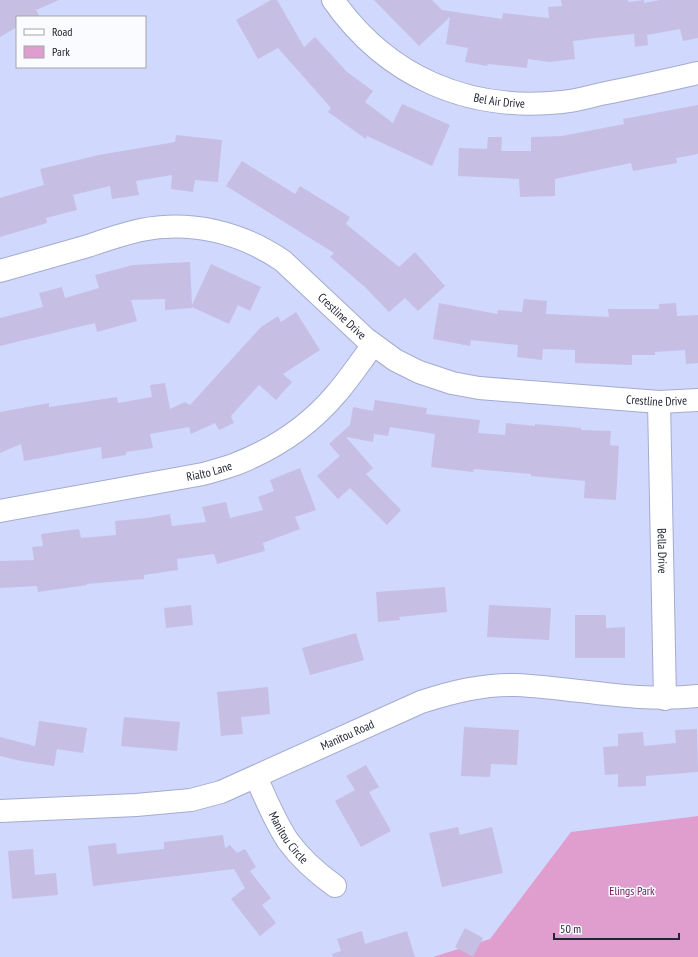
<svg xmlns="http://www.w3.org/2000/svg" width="698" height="957" viewBox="0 0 698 957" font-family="'PT Sans Narrow',sans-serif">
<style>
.green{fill:#df9ecd}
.building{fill:#c7bee3}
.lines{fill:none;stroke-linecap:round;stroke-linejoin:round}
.minor-casing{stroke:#a4abcf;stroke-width:24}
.minor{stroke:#fff;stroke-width:22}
.labels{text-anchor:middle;stroke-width:3;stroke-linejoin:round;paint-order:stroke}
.street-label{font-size:12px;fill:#222533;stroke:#fafbff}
.park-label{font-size:12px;fill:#6d1c5d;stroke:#fafbff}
</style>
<rect width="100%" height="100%" fill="#d1d8fd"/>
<polygon class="green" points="698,816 698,957 433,957 490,939 571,832"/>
<g class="building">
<polygon points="0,0 59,0 36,10 40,17 17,17 17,27 0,37"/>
<polygon points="271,0 277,0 304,47 315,37 347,72 373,91 365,102 393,123 402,104 450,125 432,166 367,136 366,139 328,112 331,108 278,48 258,59 236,20"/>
<polygon points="374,0 432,0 442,10 502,19 503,13 549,18 548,7 562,6 561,0 628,0 628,2 644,0 644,3 660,0 698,0 698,38 683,41 680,29 647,35 648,45 635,47 634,34 596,38 573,41 575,59 549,62 528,59 527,68 488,64 487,66 465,62 468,48 446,44 450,17 419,46"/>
<polygon points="698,105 698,154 676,158 677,163 633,171 631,163 555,179 555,196 520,197 519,179 458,176 459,148 487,149 488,137 502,137 501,151 531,151 531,137 562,136 624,124 623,119"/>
<polygon points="176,135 222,140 218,182 195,180 193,192 171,189 172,175 136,181 139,195 112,199 110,186 73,195 77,210 46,218 47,223 0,237 0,198 44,185 40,169 99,155 175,142"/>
<polygon points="242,161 295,194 300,186 350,217 346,224 399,267 415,252 445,286 418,311 405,298 389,312 366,288 330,257 334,253 226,186"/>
<polygon points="190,262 192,305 211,264 261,287 250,311 238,305 229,324 192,307 192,308 165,310 165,299 131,300 137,321 97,332 95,323 0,346 0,318 43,307 39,293 62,287 65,298 99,288 95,275 133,265"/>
<polygon points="524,299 547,301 546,314 609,317 608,309 659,309 659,304 676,303 677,316 698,315 698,363 686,364 685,350 655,352 655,355 632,355 632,365 575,363 575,350 543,349 542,360 517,357 518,345 471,340 470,346 433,339 439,303 497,314 498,310 522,312"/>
<polygon points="296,312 320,350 283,374 292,382 276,400 259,385 231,416 234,423 219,430 215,423 191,434 189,427 150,434 153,448 126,452 126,455 102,459 101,447 24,461 21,444 0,453 0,412 49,403 49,407 117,397 118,403 152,397 150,385 165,383 170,409 185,402 190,405 261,327 278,316 281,322"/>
<polygon points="375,400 427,408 426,414 480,420 478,433 505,435 506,423 535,426 535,424 581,428 581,430 611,431 610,445 619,446 616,500 584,498 585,481 531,476 531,474 474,469 473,472 431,467 435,434 390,427 388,436 374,434 373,442 346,437 373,468 366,474 401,510 387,525 350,488 338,499 317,476 340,456 329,444 350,425 353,407 373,411"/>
<polygon points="300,468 316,510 295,517 300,529 263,543 265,551 217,564 214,554 177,559 178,570 144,575 144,579 87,584 87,585 38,592 37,586 0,588 0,561 34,560 32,547 43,546 41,534 79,529 81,538 116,535 115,521 147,518 170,514 172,526 206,522 202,507 226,502 230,518 263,510 258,497 274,491 270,480"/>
<polygon points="445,587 447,612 399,617 400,620 378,622 376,592"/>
<polygon points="191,605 193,625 166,628 164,608"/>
<polygon points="489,605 551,608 549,640 487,637"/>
<polygon points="575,615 606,615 606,628 625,627 625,658 575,658"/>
<polygon points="356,633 364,660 310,675 302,648"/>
<polygon points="268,687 270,714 241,717 243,734 221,736 217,692"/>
<polygon points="124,717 180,722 177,751 121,746"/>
<polygon points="39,721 87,728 83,753 57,749 54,766 21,761 0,756 0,737 35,746"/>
<polygon points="464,727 519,730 517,765 491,764 490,777 461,776"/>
<polygon points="697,729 698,772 646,776 646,786 618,787 618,774 605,775 603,747 618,746 618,734 643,732 644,746 676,743 675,730"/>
<polygon points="366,765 379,787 369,792 391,831 361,847 335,801 355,790 346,776"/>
<polygon points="458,827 460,835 492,827 503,873 442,887 429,833"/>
<polygon points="223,835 225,848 230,845 237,853 245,849 256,867 250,871 271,898 262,905 276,923 260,936 231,899 245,888 234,869 93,886 88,846 116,843 117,854 164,849 164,842"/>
<polygon points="33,849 35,875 56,873 58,895 12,899 8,851"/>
<polygon points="465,928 483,938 473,957 455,947"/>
<polygon points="362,931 365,944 407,931 415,957 333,957 332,954 341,951 337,939"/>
</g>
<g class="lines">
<g class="minor-casing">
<g id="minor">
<path id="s1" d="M333 0C387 77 468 112 562 102 576 101 591 96 606 93 637 87 667 80 698 73"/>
<path id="s2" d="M0 271C29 263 59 254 88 246 105 240 123 234 141 230 190 220 241 232 283 261L365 338 395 360 419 372 452 383 479 388 659 402 698 400"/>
<path id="s3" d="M659 402 665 699"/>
<path id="s4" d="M0 511 203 474C214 471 225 468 236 464 274 449 309 426 336 394 349 379 361 361 373 345"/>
<path id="s5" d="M256 777C266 799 275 822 288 841 301 859 317 873 335 886"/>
<path id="s6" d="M0 811 136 805 191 800 221 792 421 702C452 692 483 684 516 685 577 688 637 703 698 696"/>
</g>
</g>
<use href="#minor" class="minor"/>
</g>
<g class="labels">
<g class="street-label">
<text dy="4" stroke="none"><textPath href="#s1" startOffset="201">Bel Air Drive</textPath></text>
<text dy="4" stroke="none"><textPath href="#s2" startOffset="377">Crestline Drive</textPath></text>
<text dy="4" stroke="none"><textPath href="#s2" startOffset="713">Crestline Drive</textPath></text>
<text dy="4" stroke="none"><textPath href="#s4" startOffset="213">Rialto Lane</textPath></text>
<text dy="4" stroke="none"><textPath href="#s3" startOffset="149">Bella Drive</textPath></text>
<text dy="4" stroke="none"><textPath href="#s6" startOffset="361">Manitou Road</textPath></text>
<text dy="4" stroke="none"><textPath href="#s5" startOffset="69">Manitou Circle</textPath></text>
</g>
<g class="park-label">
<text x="632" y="895">Elings Park</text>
</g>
</g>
<rect x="16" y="16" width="130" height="52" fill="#fafbff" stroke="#a4a5ad"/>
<rect x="24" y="29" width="20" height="6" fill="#ffffff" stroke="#a4a5ad"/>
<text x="52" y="36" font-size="12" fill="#222533">Road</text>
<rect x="24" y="46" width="20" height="12" fill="#df9ecd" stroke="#a4a5ad"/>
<text x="52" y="56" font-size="12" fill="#222533">Park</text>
<path d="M554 933v6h125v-6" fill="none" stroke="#222533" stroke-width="2"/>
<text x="560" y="933" font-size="12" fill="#222533" stroke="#fafbff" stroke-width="3" paint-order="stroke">50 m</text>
</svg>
